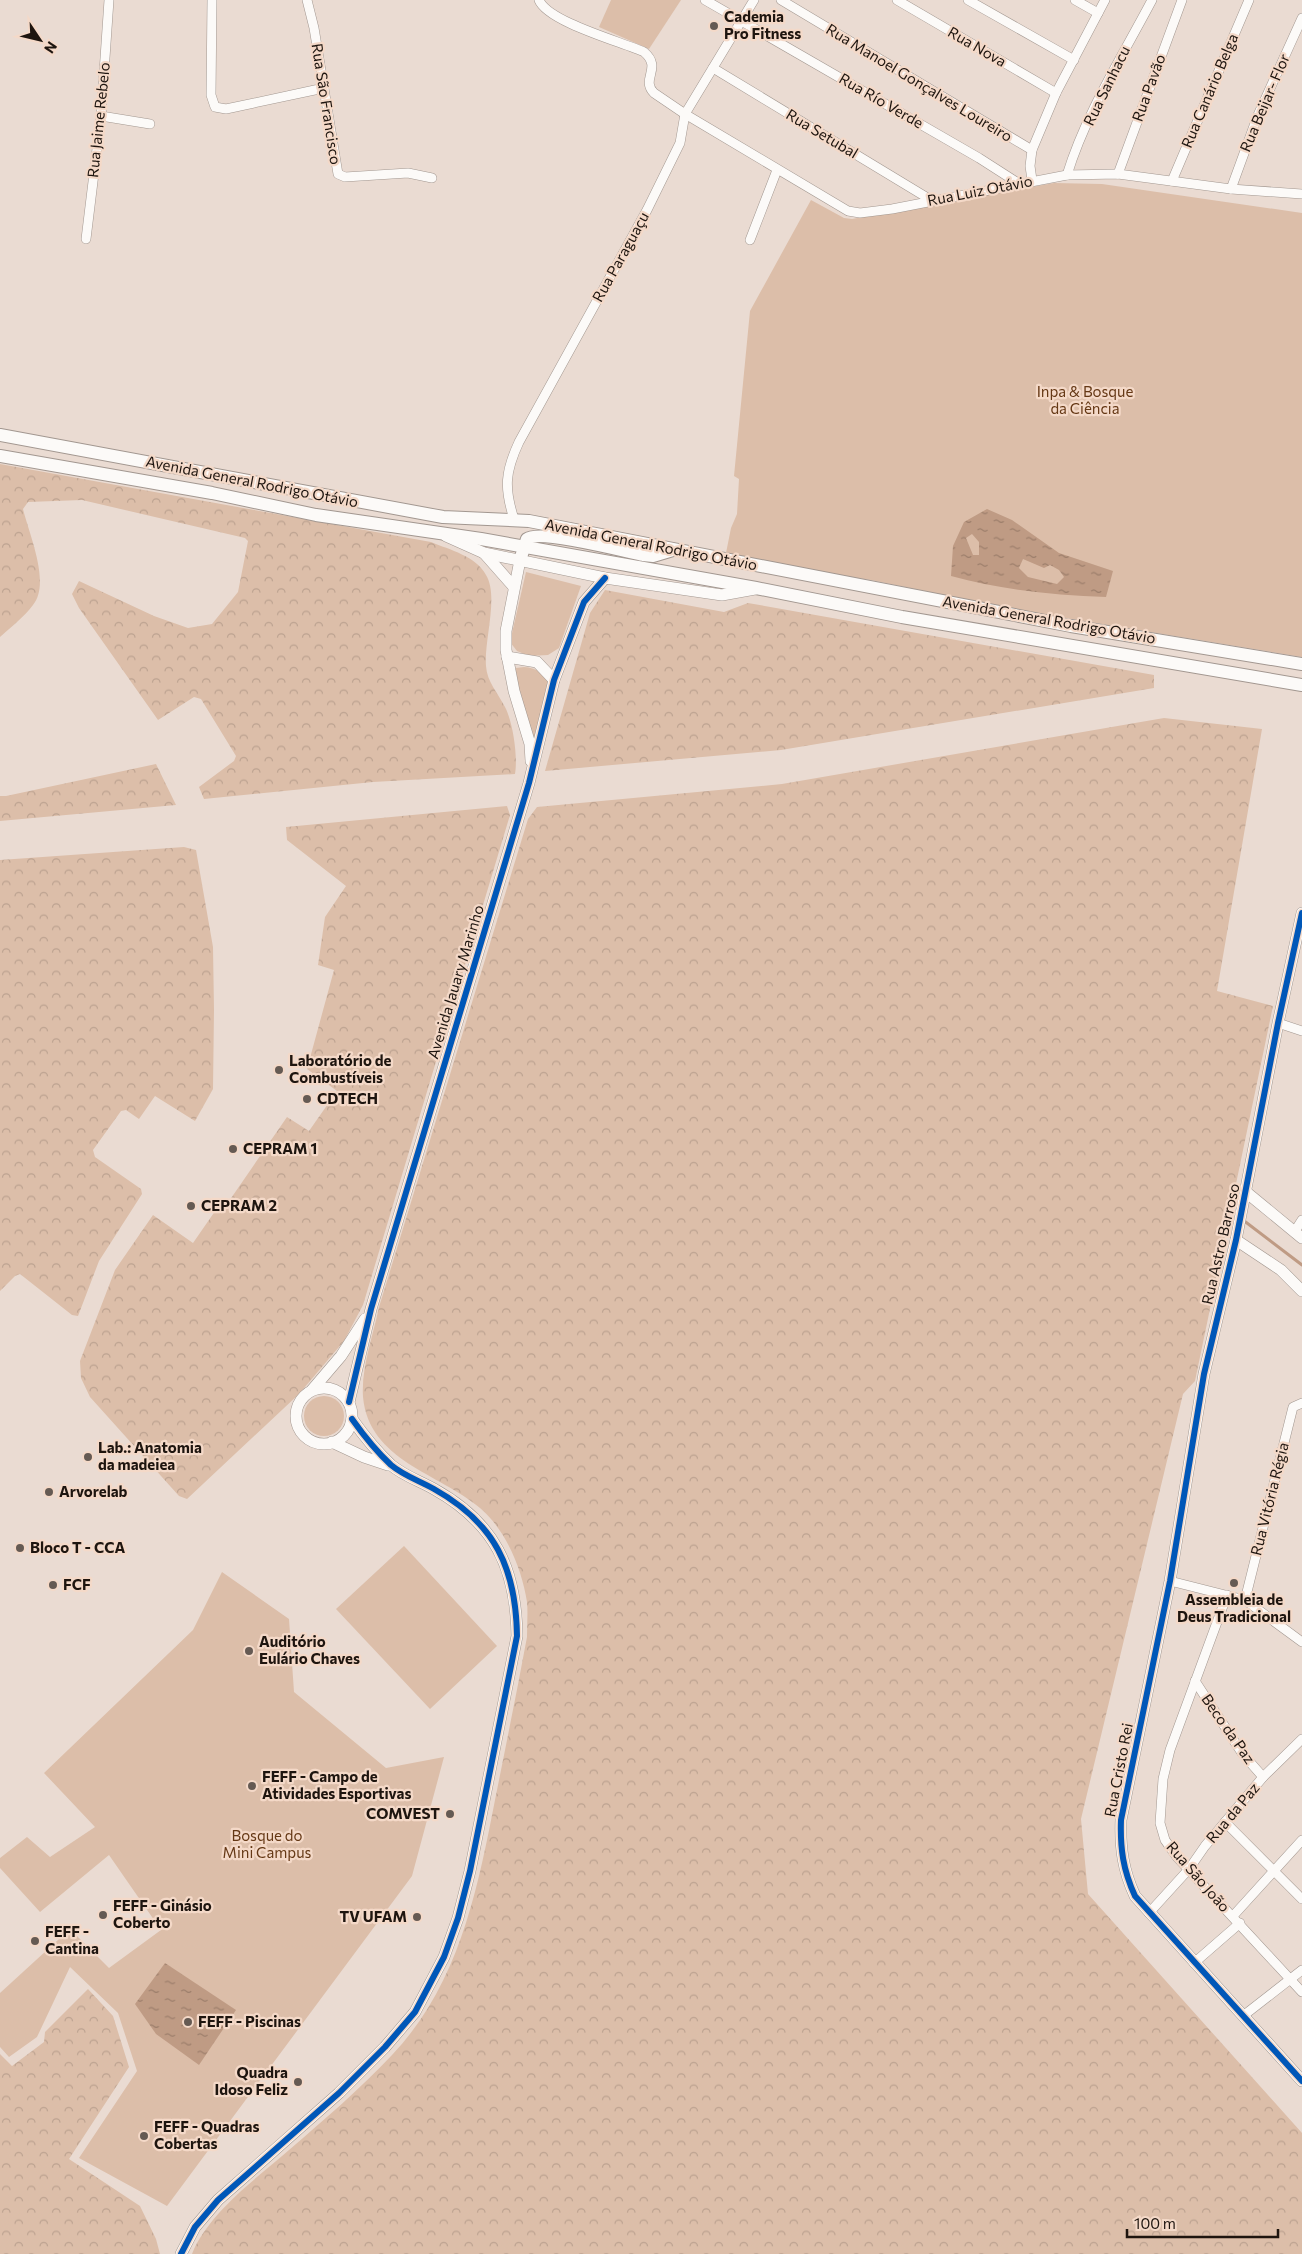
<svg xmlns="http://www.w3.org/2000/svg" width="1302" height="2254" viewBox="0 0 1302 2254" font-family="Commissioner,sans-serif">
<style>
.forest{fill:url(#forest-crowns)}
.park{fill:#dcbea9}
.water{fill:url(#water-ripples);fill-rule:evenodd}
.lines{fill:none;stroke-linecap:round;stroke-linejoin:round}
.stream{stroke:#bf9b84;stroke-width:3}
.minor-casing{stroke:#a29790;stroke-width:10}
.tertiary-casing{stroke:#a29790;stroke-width:12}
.secondary-casing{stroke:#a29790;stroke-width:14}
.minor{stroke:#fcfaf8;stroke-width:9}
.tertiary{stroke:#fcfaf8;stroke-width:11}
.secondary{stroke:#fcfaf8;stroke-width:12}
.cycleway-casing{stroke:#f4d9c8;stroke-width:9}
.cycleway{stroke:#0057b8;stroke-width:6}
.poi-dot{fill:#655a53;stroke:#f4d9c8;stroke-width:2}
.labels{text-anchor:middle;stroke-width:4.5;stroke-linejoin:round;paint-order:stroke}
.poi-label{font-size:15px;font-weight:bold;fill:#1e150f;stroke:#f4d9c8;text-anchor:start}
.street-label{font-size:15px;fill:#1e150f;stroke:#f4d9c8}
.park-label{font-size:15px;fill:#653815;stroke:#f4d9c8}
</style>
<defs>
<pattern id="forest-crowns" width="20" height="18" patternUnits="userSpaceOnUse" patternTransform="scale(1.25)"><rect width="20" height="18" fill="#dcbea9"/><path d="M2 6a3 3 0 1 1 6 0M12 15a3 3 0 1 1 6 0" fill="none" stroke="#bca290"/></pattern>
<pattern id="water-ripples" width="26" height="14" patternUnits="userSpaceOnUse" patternTransform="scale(1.25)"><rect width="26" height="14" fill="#bf9b84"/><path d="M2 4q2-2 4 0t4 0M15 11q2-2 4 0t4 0" fill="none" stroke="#9b7d6a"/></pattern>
</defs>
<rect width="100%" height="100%" fill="#eadbd2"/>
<g class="forest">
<path d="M0 464 431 542C450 550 476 556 486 575 499 596 484 640 486 666 487 682 498 693 505 707 513 722 518 757 515 774L373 782 204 799 199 787 234 761 236 756 201 699 194 697 158 720 79 608 72 594 79 581 154 616 188 628 212 624 238 592 248 541 245 538 82 500 28 502 23 509C29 534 51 583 33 605 24 617 11 627 0 637Z"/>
<polygon points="605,590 724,612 748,603 1154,675 1154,688 781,750 545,771 590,613"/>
<path d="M1164 718 1262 729 1217 991 1273 1006 1195 1381 1183 1394 1081 1819 1088 1894 1302 2133V2254H192C208 2213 257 2178 289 2150 325 2119 360 2089 392 2055 459 1984 477 1892 495 1800 506 1745 517 1691 527 1637 527 1625 528 1613 527 1602 522 1569 506 1530 480 1508 439 1473 369 1461 363 1397 361 1368 373 1336 379 1307L528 819 537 807 782 784Z"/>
<polygon points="156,764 176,805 0,821 0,796 6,796"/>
<polygon points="507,806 510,815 363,1305 344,1341 299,1394 187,1499 179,1496 90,1397 81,1378 80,1361 115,1270 153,1215 193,1243 220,1204 227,1204 287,1117 309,1131 337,1091 307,1069 334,970 318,965 325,917 346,886 287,840 286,827"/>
<polygon points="184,847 196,850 213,947 214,1010 213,1089 195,1121 155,1096 139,1119 126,1110 121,1111 93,1150 95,1157 141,1189 142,1194 99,1261 78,1316 72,1315 20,1274 15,1276 0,1291 0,860"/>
<polygon points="88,1989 113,2016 129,2067 69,2159 140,2206 156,2239 160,2254 0,2254 0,2054 12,2066 44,2042 45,2032"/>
</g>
<g class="park">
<polygon points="611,0 681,0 649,49 599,27"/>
<polygon points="1054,183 1102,184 1302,213 1302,657 1023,611 871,580 807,571 726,553 731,528 737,514 739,479 734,476 750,311 811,200 844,218 852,219"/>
<polygon points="526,572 581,586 559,648 548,655 529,656 517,651 510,642"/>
<path d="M524 667C537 668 546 674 551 686L535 738H531L514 675 516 668Z"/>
<circle cx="324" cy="1416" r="20"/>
<polygon points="404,1546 497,1646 430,1709 336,1609"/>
<polygon points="222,1572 289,1619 294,1692 386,1768 444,1757 412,1876 167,2206 79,2158 137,2071 118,2013 70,1967 37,2037 9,2057 0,2047 0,1993 70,1929 109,1968 161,1930 109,1855 40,1912 0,1868 0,1858 27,1837 50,1857 95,1827 44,1773 193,1630"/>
</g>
<g class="water">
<path d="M987 509 1012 520 1059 553 1113 571 1106 597C1053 595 1002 590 951 576L953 546 964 522ZM972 534 979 542V555H973L966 538ZM1023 559 1044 568 1050 565 1059 570 1064 577 1057 584 1028 577 1019 568Z"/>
<polygon points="165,1963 236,2010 199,2065 156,2034 135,2004"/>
</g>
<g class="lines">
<polyline class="stream" points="1243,1220 1302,1265"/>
<g class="minor-casing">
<g id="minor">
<polyline points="212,0 211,95 215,107 226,109 324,88"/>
<polyline points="307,0 314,28 338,174 345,177 408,173 432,178"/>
<path d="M539 0C548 22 622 42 644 52 663 68 640 79 654 93L685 114 848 211 860 213 892 209 1067 175 1118 174 1231 189 1302 194"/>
<polyline points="705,0 979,158 1018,183"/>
<polyline points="781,0 1032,150"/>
<polyline points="897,0 1056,93"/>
<polyline points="968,0 1074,60"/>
<polyline points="1075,0 1098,13"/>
<polyline points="713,68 931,200"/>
<polyline points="101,116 150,124"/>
<polyline points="1118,174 1182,0"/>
<path d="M1067 175C1086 113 1122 57 1152 0"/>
<polyline points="1032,180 1030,166 1032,150 1056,93 1105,0"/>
<polyline points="1172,181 1249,0"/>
<polyline points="1231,189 1258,115 1302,18"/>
<polyline points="86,239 101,116 109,0"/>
<polyline points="750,240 777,170"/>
<path d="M514 519C504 488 505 472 519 442L647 210 680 143 685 114 754 0"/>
<polyline points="1278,1023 1302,1031"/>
<polyline points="1295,1231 1302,1220"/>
<polyline points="1170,1581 1245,1600 1302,1642"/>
<polyline points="1227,1595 1170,1750 1163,1779 1160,1823 1165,1840 1177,1857 1302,1992"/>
<polyline points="1245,1600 1293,1407 1302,1403"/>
<polyline points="1195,1681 1242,1753 1263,1777"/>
<polyline points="1225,1822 1302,1899"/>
<polyline points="1149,1913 1189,1869 1205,1846 1263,1777 1302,1739"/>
<polyline points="1233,1916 1302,1840"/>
<polyline points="1194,1963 1240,1923"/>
<polyline points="1243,2016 1302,1970"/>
</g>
</g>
<g class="tertiary-casing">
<g id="tertiary">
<polyline points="446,536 484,553 605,578 722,595 755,589"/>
<polyline points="484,553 514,587"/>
<polyline points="520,560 506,631 506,650 514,691 530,744 531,761"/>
<polyline points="507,657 537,662 554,680"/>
<path d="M1302 913 1278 1023 1236 1240 1204 1374 1170 1581 1121 1820C1120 1848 1123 1870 1135 1896L1302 2081"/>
<polyline points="1246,1192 1302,1238"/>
<polyline points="1236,1240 1281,1270 1302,1291"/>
<circle cx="324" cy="1416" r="28"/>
<polyline points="312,1390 341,1356 365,1319"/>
<polyline points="349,1402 371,1309 529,783 554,680 584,602 605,578"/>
<polyline points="332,1442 364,1457 388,1465"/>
<path d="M181 2254 195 2227 218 2200 339 2093 385 2047 415 2012 444 1957 458 1918 470 1871 517 1636C516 1568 495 1523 434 1489 420 1481 404 1476 391 1465 376 1451 364 1436 352 1419"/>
</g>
</g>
<g class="secondary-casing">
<g id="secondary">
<polyline points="0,435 443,517 529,521 1071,626 1302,664"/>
<polyline points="0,456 212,493 316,515 481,539 756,588 902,617 1302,685"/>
<path d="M520 560 527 539C539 529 624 551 643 555L653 556 673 550"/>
</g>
</g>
<use href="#minor" class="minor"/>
<use href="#tertiary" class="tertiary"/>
<use href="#secondary" class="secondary"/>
<g class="cycleway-casing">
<g id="cycleway">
<path d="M1302 913 1278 1023 1236 1240 1204 1374 1170 1581 1121 1820C1120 1848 1123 1870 1135 1896L1302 2081"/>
<polyline points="349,1402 371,1309 529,783 554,680 584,602 605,578"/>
<path d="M181 2254 195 2227 218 2200 339 2093 385 2047 415 2012 444 1957 458 1918 470 1871 517 1636C516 1568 495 1523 434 1489 420 1481 404 1476 391 1465 376 1451 364 1436 352 1419"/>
</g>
</g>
<use href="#cycleway" class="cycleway"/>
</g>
<g class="poi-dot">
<circle cx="714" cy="26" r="5"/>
<circle cx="279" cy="1070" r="5"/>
<circle cx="307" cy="1099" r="5"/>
<circle cx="233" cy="1149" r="5"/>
<circle cx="191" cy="1206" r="5"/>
<circle cx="88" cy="1457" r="5"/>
<circle cx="49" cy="1492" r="5"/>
<circle cx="20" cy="1548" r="5"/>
<circle cx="1234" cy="1583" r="5"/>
<circle cx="53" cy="1585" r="5"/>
<circle cx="249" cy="1651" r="5"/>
<circle cx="252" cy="1786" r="5"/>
<circle cx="450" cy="1814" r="5"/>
<circle cx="103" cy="1915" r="5"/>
<circle cx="417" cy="1917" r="5"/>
<circle cx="35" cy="1941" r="5"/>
<circle cx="188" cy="2022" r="5"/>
<circle cx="298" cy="2082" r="5"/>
<circle cx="144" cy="2136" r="5"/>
</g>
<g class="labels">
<g class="poi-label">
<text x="724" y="22">Cademia<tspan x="724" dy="17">Pro Fitness</tspan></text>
<text x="289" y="1066">Laboratório de<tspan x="289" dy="17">Combustíveis</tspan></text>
<text x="317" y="1104">CDTECH</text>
<text x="243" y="1154">CEPRAM 1</text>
<text x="201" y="1211">CEPRAM 2</text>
<text x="98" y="1453">Lab.: Anatomia<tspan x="98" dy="17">da madeiea</tspan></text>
<text x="59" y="1497">Arvorelab</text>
<text x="30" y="1553">Bloco T - CCA</text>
<text x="63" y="1590">FCF</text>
<text x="1234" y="1605" text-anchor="middle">Assembleia de<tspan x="1234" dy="17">Deus Tradicional</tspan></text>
<text x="259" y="1647">Auditório<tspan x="259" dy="17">Eulário Chaves</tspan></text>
<text x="262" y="1782">FEFF - Campo de<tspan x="262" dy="17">Atividades Esportivas</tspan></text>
<text x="440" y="1819" text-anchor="end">COMVEST</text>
<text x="113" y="1911">FEFF - Ginásio<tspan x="113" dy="17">Coberto</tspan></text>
<text x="407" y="1922" text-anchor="end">TV UFAM</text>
<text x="45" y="1937">FEFF -<tspan x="45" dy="17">Cantina</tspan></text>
<text x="198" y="2027">FEFF - Piscinas</text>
<text x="288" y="2078" text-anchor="end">Quadra<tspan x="288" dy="17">Idoso Feliz</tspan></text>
<text x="154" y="2132">FEFF - Quadras<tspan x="154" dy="17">Cobertas</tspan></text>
</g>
<g class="street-label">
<text transform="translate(977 47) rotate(30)" y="5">Rua Nova</text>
<text transform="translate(919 83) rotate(31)" y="5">Rua Manoel Gonçalves Loureiro</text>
<text transform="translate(1107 86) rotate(-64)" y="5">Rua Sanhacu</text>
<text transform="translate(1149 88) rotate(-70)" y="5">Rua Pavão</text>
<text transform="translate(1210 91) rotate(-67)" y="5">Rua Canário Belga</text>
<text transform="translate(881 101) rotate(30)" y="5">Rua Río Verde</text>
<text transform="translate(1265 103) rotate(-67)" y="5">Rua Beijar- Flor</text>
<text transform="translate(326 104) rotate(81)" y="5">Rua São Francisco</text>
<text transform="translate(99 120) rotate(-84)" y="5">Rua Jaime Rebelo</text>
<text transform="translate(822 134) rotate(31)" y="5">Rua Setubal</text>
<text transform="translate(980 191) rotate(-11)" y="5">Rua Luiz Otávio</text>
<text transform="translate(621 257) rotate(-61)" y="5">Rua Paraguaçu</text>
<text transform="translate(252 482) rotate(11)" y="5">Avenida General Rodrigo Otávio</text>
<text transform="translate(651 545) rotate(11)" y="5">Avenida General Rodrigo Otávio</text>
<text transform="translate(1049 620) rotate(10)" y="5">Avenida General Rodrigo Otávio</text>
<text transform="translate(456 982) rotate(-73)" y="5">Avenida Jauary Marinho</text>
<text transform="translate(1221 1244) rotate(-77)" y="5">Rua Astro Barroso</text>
<text transform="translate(1270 1499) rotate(-76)" y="5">Rua Vitória Régia</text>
<text transform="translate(1228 1729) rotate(55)" y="5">Beco da Paz</text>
<text transform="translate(1119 1770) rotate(-79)" y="5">Rua Cristo Rei</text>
<text transform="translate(1233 1813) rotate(-50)" y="5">Rua da Paz</text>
<text transform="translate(1198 1877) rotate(49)" y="5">Rua São João</text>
</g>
<g class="park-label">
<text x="1085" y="397">Inpa &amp; Bosque<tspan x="1085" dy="17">da Ciência</tspan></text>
<text x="267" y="1841">Bosque do<tspan x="267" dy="17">Mini Campus</tspan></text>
</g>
</g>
<g transform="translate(40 40) rotate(125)" stroke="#f4d9c8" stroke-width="4" paint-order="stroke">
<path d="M0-4L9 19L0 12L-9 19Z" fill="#1e150f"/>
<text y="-8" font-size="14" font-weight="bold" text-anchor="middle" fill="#1e150f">N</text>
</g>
<path d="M1127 2229v8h151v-8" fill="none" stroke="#1e150f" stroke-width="2.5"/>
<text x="1134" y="2229" font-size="15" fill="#1e150f" stroke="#f4d9c8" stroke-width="4" paint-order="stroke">100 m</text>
</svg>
